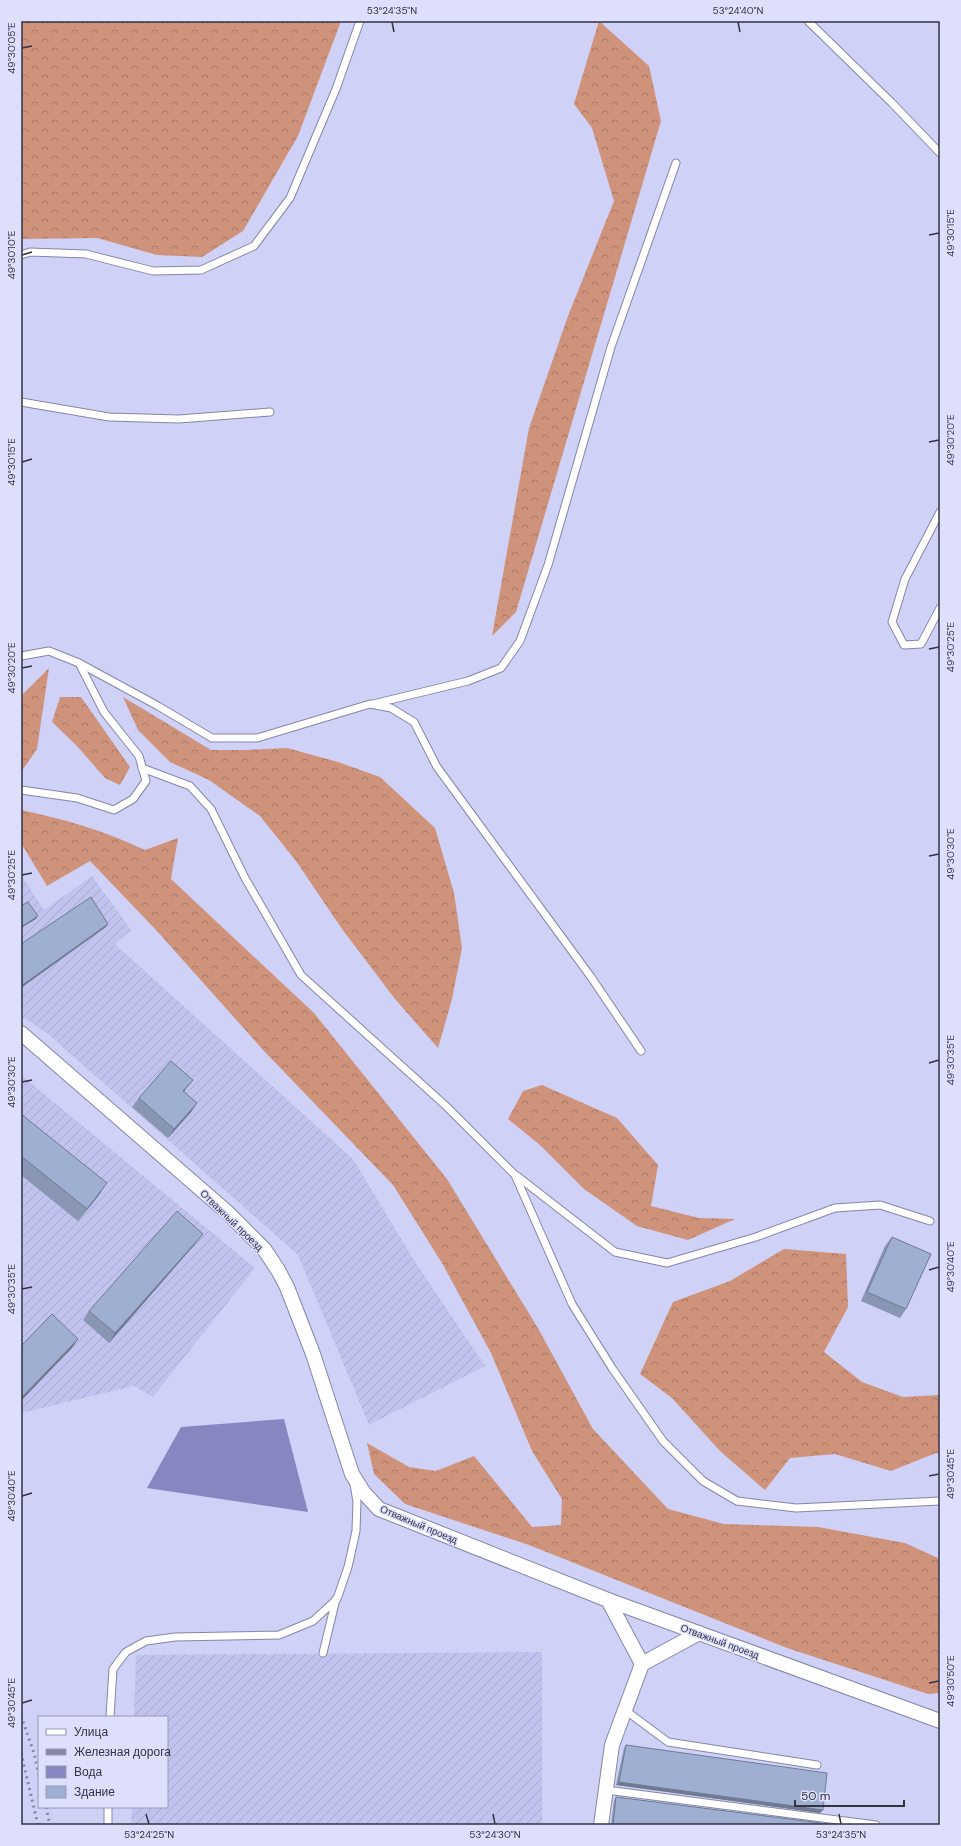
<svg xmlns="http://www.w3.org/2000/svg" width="961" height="1846" viewBox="0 0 961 1846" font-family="'DM Sans',sans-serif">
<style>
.industrial{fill:url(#industrial-furrows)}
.forest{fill:url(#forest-crowns)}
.water{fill:#8686c1}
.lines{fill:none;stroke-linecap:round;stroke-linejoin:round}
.lane-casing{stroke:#8585a8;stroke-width:9}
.street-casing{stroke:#8585a8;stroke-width:16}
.lane{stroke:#fff;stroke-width:7}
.street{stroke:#fff;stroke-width:14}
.rail{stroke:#8586a1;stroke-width:3;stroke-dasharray:2 4;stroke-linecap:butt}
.wall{fill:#8896b4}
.shaded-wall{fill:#6f7a92}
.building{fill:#9eafd1;stroke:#6f7a92}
.ticks{fill:none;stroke:#333342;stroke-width:1.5}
.labels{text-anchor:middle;stroke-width:3;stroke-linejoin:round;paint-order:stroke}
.street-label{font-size:10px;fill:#333342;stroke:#dddffd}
.neatline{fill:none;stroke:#333342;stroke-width:1.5}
.ticks-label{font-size:10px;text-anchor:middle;fill:#333342}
</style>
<defs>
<pattern id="industrial-furrows" width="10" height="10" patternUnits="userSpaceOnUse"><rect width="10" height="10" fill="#c1c3ee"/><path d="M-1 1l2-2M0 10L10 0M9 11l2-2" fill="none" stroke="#a6a8cd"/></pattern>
<pattern id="forest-crowns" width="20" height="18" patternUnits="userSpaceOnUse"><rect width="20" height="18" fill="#ce937a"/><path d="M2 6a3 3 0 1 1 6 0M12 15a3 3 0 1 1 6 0" fill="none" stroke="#a87966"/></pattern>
</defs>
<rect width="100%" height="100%" fill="#cfd1f7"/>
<g class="industrial">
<polygon points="21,875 44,910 92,876 131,930 115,944 353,1159 412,1257 485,1366 369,1425 298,1255 48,1034 21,1016"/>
<polygon points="21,1075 255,1268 153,1397 134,1386 21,1413"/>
<polygon points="542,1652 542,1825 131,1825 132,1807 167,1807 167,1717 134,1717 136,1655"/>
</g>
<g class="forest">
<polygon points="21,21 341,21 298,136 243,231 202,257 157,255 97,238 21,239"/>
<polygon points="599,21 649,66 661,121 516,612 492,636 529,428 568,316 614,201 592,128 574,104"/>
<polygon points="49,668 37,749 21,772 21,696"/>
<polygon points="60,697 81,697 130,767 120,785 105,778 77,746 52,722"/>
<polygon points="123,697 211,750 244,750 287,748 338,762 380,777 435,828 454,893 462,948 452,999 438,1048 395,999 342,929 296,861 260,816 209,780 170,762 138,730"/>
<path d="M21 810C64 819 105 831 145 850L178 838 171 879 314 1013 447 1179 539 1330 593 1429 668 1509 724 1524 818 1527 905 1543 940 1559V1693L928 1694 787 1648 529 1545 405 1504 374 1474 367 1443 409 1467 436 1471 474 1456 532 1527 561 1525 562 1499 532 1451 491 1353 442 1263 393 1185 264 1051 157 931 90 861 47 886 21 843Z"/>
<polygon points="542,1085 617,1118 658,1165 651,1206 699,1218 735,1219 688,1240 637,1226 584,1189 540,1145 508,1119 523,1091"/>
<polygon points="784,1249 846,1254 848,1307 824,1352 862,1382 903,1397 940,1395 940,1454 936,1453 891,1471 835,1454 790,1458 765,1490 720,1451 672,1398 640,1374 673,1302 730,1281"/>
</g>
<polygon class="water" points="284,1419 308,1512 147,1488 181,1427"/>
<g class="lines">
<g class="lane-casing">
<g id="lane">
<polyline points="808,21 892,103 940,153"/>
<polyline points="21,255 30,252 86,254 153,271 201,270 254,246 290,198 336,89 360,21"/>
<polyline points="21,402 109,417 179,419 270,412"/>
<polyline points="940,512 905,579 892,622 904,645 921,644 940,608"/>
<polyline points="21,656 49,651 79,663 104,712 139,756 146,781 133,799 114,810 77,798 21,790"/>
<polyline points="79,663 158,706 212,738 257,738 370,704 391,708 414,722 437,767 591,977 641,1051"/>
<polyline points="373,704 468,681 501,668 520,641 548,565 611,347 676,163"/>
<polyline points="142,768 190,786 211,809 245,878 301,975 446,1106 515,1175 572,1304 612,1368 663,1441 703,1481 737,1501 796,1508 940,1501"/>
<polyline points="517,1176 615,1252 667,1263 756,1237 835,1208 880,1205 930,1221"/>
<polyline points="323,1653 336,1599"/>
<polyline points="625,1710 668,1742 817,1765"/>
<polyline points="110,1717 113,1669 126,1652 146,1641 175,1637 279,1635 313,1621 337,1599 348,1567 356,1531 357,1502 354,1484"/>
<polyline points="606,1790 876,1825"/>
<polyline points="108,1807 108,1825"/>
</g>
</g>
<g class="street-casing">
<g id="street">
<polyline points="21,1033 227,1212 264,1249 278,1270 287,1287 313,1354 352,1474 364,1493 379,1509 608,1600 940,1721"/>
<polyline points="608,1600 642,1664"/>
<polyline points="601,1825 612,1745 642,1664 699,1633"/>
</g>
</g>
<use href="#lane" class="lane"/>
<use href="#street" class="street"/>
<g class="rail">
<polyline points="21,1716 34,1753 39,1775"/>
<polyline points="21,1753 38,1825"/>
<polyline points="46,1807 50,1825"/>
</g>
</g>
<g class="wall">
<polygon points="186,1089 184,1092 197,1103 191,1112 168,1138 132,1107 139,1098"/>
<polygon points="21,1114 99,1195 78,1221 21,1175"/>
<polygon points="892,1237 906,1309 900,1318 861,1301 885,1246"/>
<polygon points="196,1243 109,1343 83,1320 89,1311"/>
<polygon points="626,1745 820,1813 616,1785 624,1748"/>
<polygon points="616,1797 836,1825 611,1825 614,1800"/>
</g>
<g class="shaded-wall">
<polygon points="38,916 36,919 21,928 21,927"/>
<polygon points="108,924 106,927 21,988 21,986"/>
<polygon points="193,1080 186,1089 177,1100 183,1091"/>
<polygon points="197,1103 191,1112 168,1138 174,1129"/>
<polygon points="107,1183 99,1195 78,1221 87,1209"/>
<polygon points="203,1234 196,1243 109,1343 115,1333"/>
<polygon points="78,1339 72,1348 21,1401 21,1398"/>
<polygon points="619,1782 823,1810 820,1813 616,1785"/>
</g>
<g class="building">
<polygon points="91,897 108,924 21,986 21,944"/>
<polygon points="28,902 38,916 21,927 21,906"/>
<polygon points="171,1061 193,1080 183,1091 197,1103 174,1129 139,1098"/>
<polygon points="21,1114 107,1183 87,1209 21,1156"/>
<polygon points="177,1211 203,1234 115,1333 89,1311"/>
<polygon points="892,1237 931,1254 906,1309 867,1292"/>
<polygon points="52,1314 78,1339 21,1398 21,1346"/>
<polygon points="626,1745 827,1773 823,1810 619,1782"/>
<polygon points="616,1797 836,1825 613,1825"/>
</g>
<path class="ticks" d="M392 22 394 32M738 22 740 32M22 48 32 46M929 235 939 233M22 255 32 252M929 442 939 440M22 462 32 459M929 649 939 647M22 668 32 666M929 856 939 854M22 875 32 873M929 1063 939 1060M22 1082 32 1080M929 1270 939 1267M22 1289 32 1287M929 1476 939 1474M22 1496 32 1493M929 1683 939 1681M22 1703 32 1700M146 1814 149 1824M493 1814 495 1824M839 1814 841 1824"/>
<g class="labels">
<g class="street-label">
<text transform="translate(232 1220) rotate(44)" y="4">Отважный проезд</text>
<text transform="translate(419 1524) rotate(23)" y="4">Отважный проезд</text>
<text transform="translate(720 1641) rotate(20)" y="4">Отважный проезд</text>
</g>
</g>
<rect width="961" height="1846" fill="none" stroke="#dddffd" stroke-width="44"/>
<rect x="38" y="1716" width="130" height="92" fill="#dddffd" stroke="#999ab2"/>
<rect x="46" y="1729" width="20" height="6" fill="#ffffff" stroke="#999ab2"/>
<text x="74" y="1736" font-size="12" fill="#333342">Улица</text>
<rect x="46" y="1749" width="20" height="6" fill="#8586a1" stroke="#999ab2"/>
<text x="74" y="1756" font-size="12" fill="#333342">Железная дорога</text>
<rect x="46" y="1766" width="20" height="12" fill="#8686c1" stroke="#999ab2"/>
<text x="74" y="1776" font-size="12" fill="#333342">Вода</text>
<rect x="46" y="1786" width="20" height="12" fill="#9eafd1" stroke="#999ab2"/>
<text x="74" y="1796" font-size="12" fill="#333342">Здание</text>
<path d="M795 1800v6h109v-6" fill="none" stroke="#333342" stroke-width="2"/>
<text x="801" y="1800" font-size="12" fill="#333342" stroke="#dddffd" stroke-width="3" paint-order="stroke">50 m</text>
<rect x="22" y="22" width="917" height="1802" class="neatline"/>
<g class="ticks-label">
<text x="392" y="14">53°24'35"N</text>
<text x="738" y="14">53°24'40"N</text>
<text transform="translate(11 48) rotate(-90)" y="4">49°30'05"E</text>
<text transform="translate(950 233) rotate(-90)" y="4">49°30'15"E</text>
<text transform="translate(11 255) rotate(-90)" y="4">49°30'10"E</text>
<text transform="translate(950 440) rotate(-90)" y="4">49°30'20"E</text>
<text transform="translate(11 462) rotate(-90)" y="4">49°30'15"E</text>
<text transform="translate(950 647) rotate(-90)" y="4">49°30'25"E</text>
<text transform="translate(11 668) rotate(-90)" y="4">49°30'20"E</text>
<text transform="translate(950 854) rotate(-90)" y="4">49°30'30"E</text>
<text transform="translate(11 875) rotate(-90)" y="4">49°30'25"E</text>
<text transform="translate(950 1060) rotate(-90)" y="4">49°30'35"E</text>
<text transform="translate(11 1082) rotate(-90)" y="4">49°30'30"E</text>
<text transform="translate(950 1267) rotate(-90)" y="4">49°30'40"E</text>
<text transform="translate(11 1289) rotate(-90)" y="4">49°30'35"E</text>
<text transform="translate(950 1474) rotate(-90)" y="4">49°30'45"E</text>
<text transform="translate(11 1496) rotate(-90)" y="4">49°30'40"E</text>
<text transform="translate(950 1681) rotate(-90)" y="4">49°30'50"E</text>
<text transform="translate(11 1703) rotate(-90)" y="4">49°30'45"E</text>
<text x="149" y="1838">53°24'25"N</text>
<text x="495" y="1838">53°24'30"N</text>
<text x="841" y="1838">53°24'35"N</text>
</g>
</svg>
